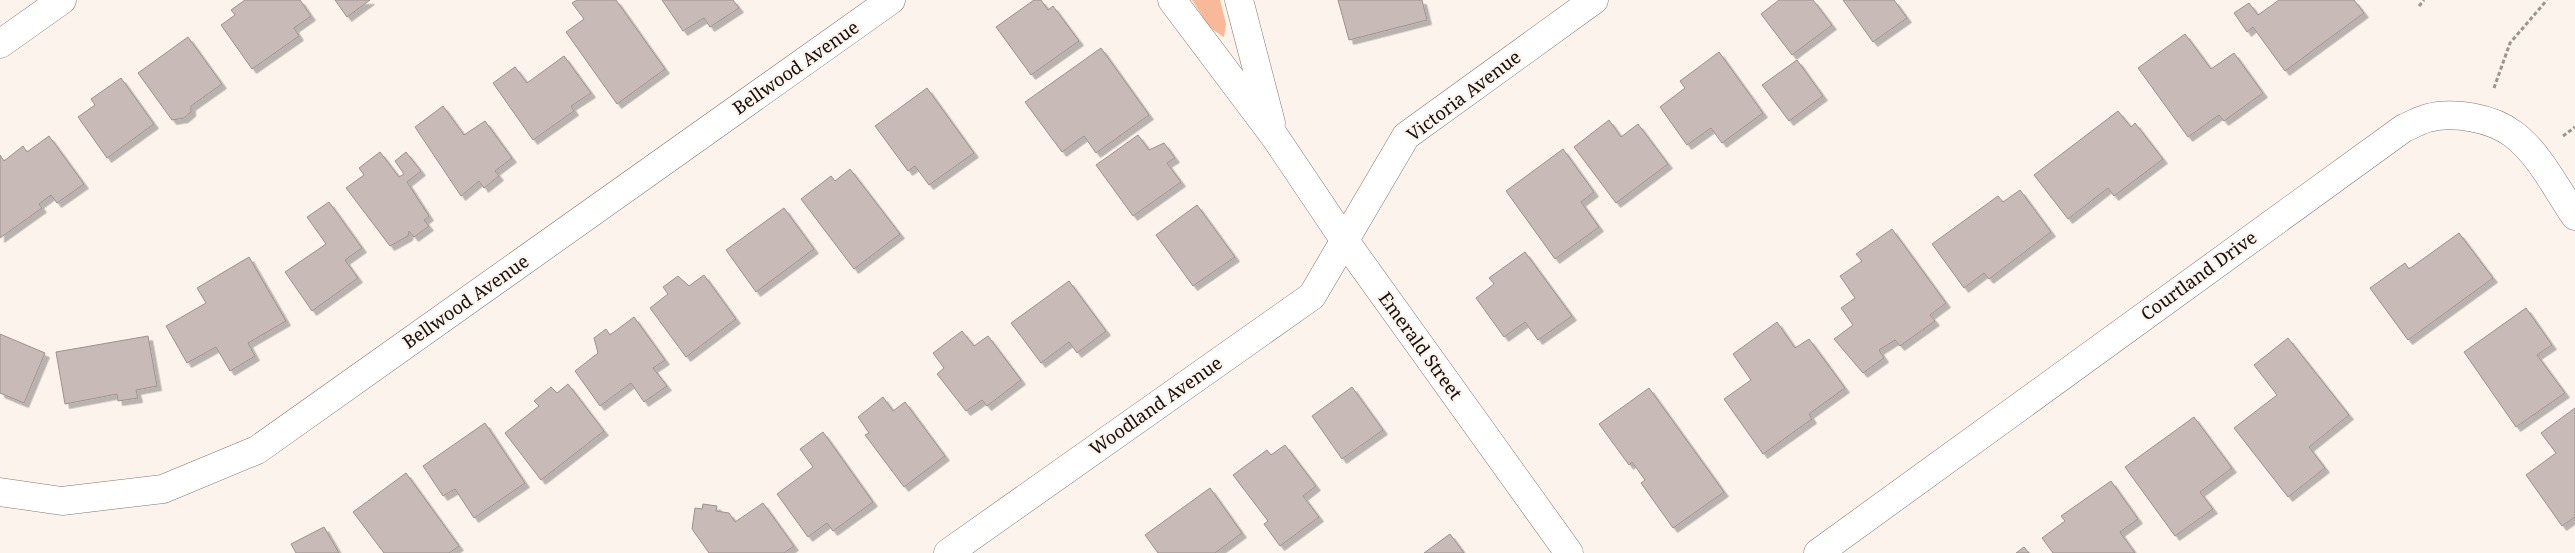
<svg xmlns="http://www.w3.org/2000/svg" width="2575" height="553" viewBox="0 0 2575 553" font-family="'Noto Serif',serif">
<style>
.green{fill:#f7b997}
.building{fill:#c8bab7;stroke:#9e908d;filter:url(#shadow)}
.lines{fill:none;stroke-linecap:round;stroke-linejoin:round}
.minor-casing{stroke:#837771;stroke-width:29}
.path{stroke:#9b948f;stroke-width:3;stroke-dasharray:4 2.5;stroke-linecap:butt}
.minor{stroke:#fff;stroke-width:28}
.labels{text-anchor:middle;stroke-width:4.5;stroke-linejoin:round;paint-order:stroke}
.street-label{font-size:18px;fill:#130f0d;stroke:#fdf3ed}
</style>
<defs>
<filter id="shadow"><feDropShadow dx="4.5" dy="4.5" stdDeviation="0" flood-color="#0004"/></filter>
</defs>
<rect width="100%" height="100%" fill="#fdf3ed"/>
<polygon class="green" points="1192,0 1220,0 1226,24 1224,37 1210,28"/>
<g class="building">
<polygon points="245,0 300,0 311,16 294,28 299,36 252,69 221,25 235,15 231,10"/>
<polygon points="335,0 370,0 347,17"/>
<polygon points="577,0 616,0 665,69 617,104 566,32 584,19 572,3"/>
<polygon points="662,0 733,0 739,8 710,27 704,18 683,31"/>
<polygon points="1034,0 1041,0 1048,10 1053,6 1079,41 1031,75 996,27"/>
<polygon points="1338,0 1422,0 1427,20 1349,40"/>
<polygon points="1779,0 1813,0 1832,25 1792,55 1761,14"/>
<polygon points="1843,0 1894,0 1907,18 1873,42"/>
<polygon points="2279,0 2354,0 2364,13 2285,71 2253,27 2247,32 2234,13 2249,3 2258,15"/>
<polygon points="2185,34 2211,69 2234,53 2263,93 2224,121 2219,115 2188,137 2138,68"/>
<polygon points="188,37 222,84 191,106 191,112 184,118 172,120 138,73"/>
<polygon points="1101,48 1149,115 1096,153 1084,136 1062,152 1025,102"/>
<polygon points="1719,52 1763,113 1722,143 1711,128 1687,145 1660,107 1685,88 1680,81"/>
<polygon points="564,56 591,93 571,106 574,111 533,140 493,83 515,67 527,83"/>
<polygon points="1797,60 1823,96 1789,121 1762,85"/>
<polygon points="121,78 154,124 107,158 78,117 95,105 91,99"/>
<polygon points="927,88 974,153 929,185 915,166 908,171 875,126"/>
<polygon points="443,106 464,135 485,121 512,158 495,171 499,176 484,188 479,181 461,196 415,127"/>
<polygon points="2118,111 2131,127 2135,123 2163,159 2114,196 2108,188 2068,219 2034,175"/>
<polygon points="1609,120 1621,137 1638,124 1668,164 1616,203 1574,147"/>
<polygon points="1138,135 1149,150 1164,143 1175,158 1167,163 1181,182 1133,216 1096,165"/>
<polygon points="49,136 84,184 57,203 51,195 39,204 42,208 0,238 0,155 4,161 23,146 27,152"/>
<polygon points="1563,149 1594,192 1581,202 1599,227 1555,259 1506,191"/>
<polygon points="380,152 399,177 404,174 395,161 406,152 421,171 407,182 429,216 424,220 429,226 414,237 409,231 408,236 390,246 346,188 364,175 359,168"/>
<polygon points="850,169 900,234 854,269 801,199 831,176 835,181"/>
<polygon points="2020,190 2051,232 1989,279 1984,273 1964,288 1932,244 1998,196 2003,202"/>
<polygon points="329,202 362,248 345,260 358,278 312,311 285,272 326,244 307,217"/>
<polygon points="1197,205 1235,257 1193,286 1156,235"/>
<polygon points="784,208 814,249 756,292 726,250"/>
<polygon points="1892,229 1946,303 1930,315 1935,321 1900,346 1895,340 1879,350 1884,358 1863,373 1834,339 1853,325 1841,308 1855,298 1840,276 1862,261 1856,254"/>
<polygon points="2459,233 2493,278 2408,340 2370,288 2405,263 2409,269"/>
<polygon points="1525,252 1572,316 1538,340 1525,322 1504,337 1476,298 1494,284 1489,278"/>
<polygon points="249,257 286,321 248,343 255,356 230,371 216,347 187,363 166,326 206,303 197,288"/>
<polygon points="704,275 736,319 686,357 650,308 668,294 663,287 678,276 689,286"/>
<polygon points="1069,281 1106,331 1077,353 1069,342 1041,363 1011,323"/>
<polygon points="2526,308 2552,345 2537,355 2565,393 2516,427 2464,352"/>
<polygon points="634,317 665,360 653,368 667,386 644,402 631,383 600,406 575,371 598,353 594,338 606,329 610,335"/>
<polygon points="1777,322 1795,348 1809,339 1845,388 1809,414 1812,419 1763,454 1724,399 1751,380 1733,354"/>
<polygon points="962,331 974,346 988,336 1021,380 987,406 982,400 966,411 937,374 944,368 933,353"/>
<polygon points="0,334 45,353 24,403 0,393"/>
<polygon points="148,336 157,386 136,390 138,398 118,401 117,394 65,404 56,352"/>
<polygon points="2288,338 2349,415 2309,447 2325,468 2288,497 2234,428 2277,395 2254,365"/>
<polygon points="568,384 604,431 541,480 505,433 539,406 534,401 551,387 557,393"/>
<polygon points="1352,387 1383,430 1342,459 1312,416"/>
<polygon points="1649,388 1724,492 1673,528 1641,483 1645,480 1632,462 1629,465 1599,424"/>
<polygon points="883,397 893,411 905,402 945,456 904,487 865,435 869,433 858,417"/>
<polygon points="2575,408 2575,517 2562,526 2526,475 2556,453 2541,433"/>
<polygon points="2194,417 2232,468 2200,492 2213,509 2175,536 2125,467"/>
<polygon points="485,423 525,483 474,518 455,489 443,496 423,466"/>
<polygon points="823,432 873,502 833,531 827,523 808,537 777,494 813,467 800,449"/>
<polygon points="1285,445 1316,486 1303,496 1319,517 1280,546 1264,524 1268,521 1233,475 1267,450 1271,455"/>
<polygon points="406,473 459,546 449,553 384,553 353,512"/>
<polygon points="2111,481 2138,519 2120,532 2135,553 2053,553 2042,538 2065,521 2061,516"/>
<polygon points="1210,488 1242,533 1215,553 1158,553 1145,535"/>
<polygon points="763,503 794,546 784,553 709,553 692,529 695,508 702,509 703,504 717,506 716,511 729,513 735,522"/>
<polygon points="324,527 339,553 296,553 291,544"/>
<polygon points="1450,534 1464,553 1424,553"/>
<polygon points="2024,547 2029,553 2016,553"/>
</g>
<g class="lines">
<g class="minor-casing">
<g id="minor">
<polyline points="1172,0 1275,137 1345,241 1569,553"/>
<polyline points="1239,0 1271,123"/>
<polyline points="0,44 62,0"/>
<polyline points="0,492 62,501 163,489 257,450 891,0"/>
<polyline points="948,553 1312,296 1406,136 1594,0"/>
<path d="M1818 553 2404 128C2412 125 2420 120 2428 118 2453 111 2492 118 2513 134 2539 153 2557 190 2575 216"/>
</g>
</g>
<g class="path">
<polyline points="2419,6 2424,0"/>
<polyline points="2494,88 2510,43 2547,0"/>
<polyline points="2563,136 2575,127"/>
</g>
<use href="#minor" class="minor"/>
</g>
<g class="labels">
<g class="street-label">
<text transform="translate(796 68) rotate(-35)" y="6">Bellwood Avenue</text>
<text transform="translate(1464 96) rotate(-37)" y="6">Victoria Avenue</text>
<text transform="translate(2199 276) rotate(-36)" y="6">Courtland Drive</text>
<text transform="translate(466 302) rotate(-35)" y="6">Bellwood Avenue</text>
<text transform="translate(1420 346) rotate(54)" y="6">Emerald Street</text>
<text transform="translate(1156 406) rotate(-35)" y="6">Woodland Avenue</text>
</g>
</g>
</svg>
